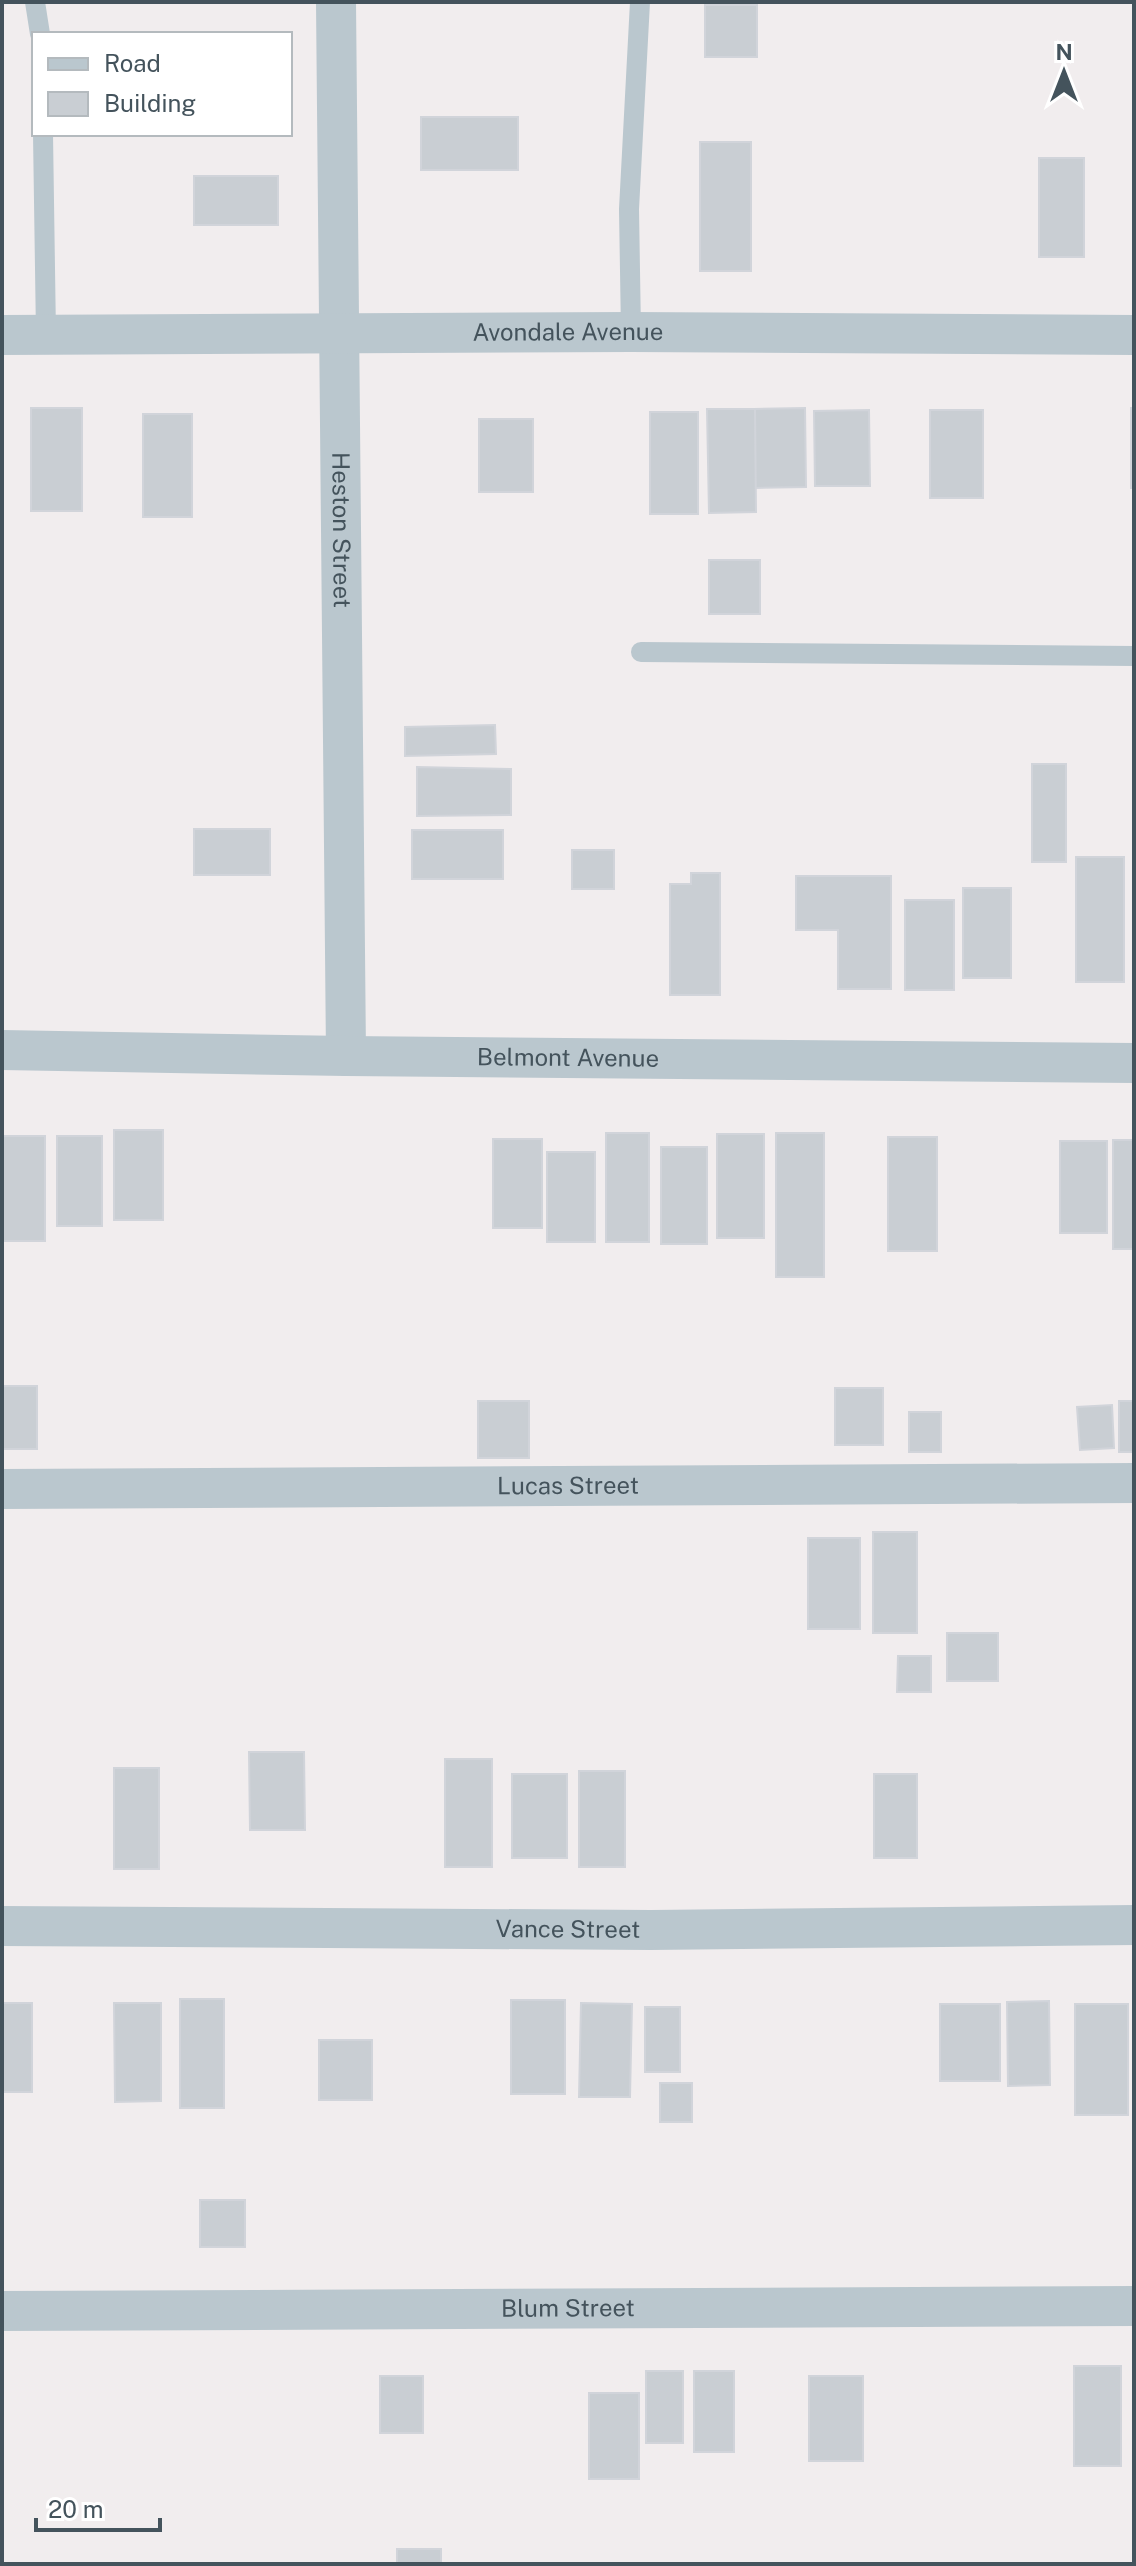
<svg xmlns="http://www.w3.org/2000/svg" width="1136" height="2566" viewBox="0 0 1136 2566" font-family="'Public Sans',sans-serif">
<style>
.building{fill:#c9ced3;stroke:#d1d4da;stroke-width:2}
.lines{fill:none;stroke-linecap:round;stroke-linejoin:round}
.service{stroke:#bac7ce;stroke-width:20}
.minor{stroke:#bac7ce;stroke-width:40}
.labels{text-anchor:middle;stroke-width:7;stroke-linejoin:round;paint-order:stroke}
.street-label{font-size:24px;fill:#44535c;stroke:#fff}
</style>
<rect width="100%" height="100%" fill="#f1edee"/>
<g class="building">
<rect x="705" y="5" width="52" height="52"/>
<rect x="421" y="117" width="97" height="53"/>
<rect x="700" y="142" width="51" height="129"/>
<rect x="1039" y="158" width="45" height="99"/>
<rect x="194" y="176" width="84" height="49"/>
<rect x="31" y="408" width="51" height="103"/>
<polygon points="805,408 806,487 755,488 755,409"/>
<rect x="1131" y="408" width="3" height="80"/>
<polygon points="707,409 755,409 756,512 709,513"/>
<polygon points="869,410 870,486 815,486 814,411"/>
<rect x="930" y="410" width="53" height="88"/>
<rect x="650" y="412" width="48" height="102"/>
<rect x="143" y="414" width="49" height="103"/>
<rect x="479" y="419" width="54" height="73"/>
<rect x="709" y="560" width="51" height="54"/>
<polygon points="495,725 496,754 405,756 405,727"/>
<rect x="1032" y="764" width="34" height="98"/>
<polygon points="417,767 511,769 511,815 417,816"/>
<rect x="194" y="829" width="76" height="46"/>
<rect x="412" y="830" width="91" height="49"/>
<rect x="572" y="850" width="42" height="39"/>
<rect x="1076" y="857" width="48" height="125"/>
<polygon points="691,873 720,873 720,995 670,995 670,884 691,884"/>
<polygon points="796,876 891,876 891,989 838,989 838,930 796,930"/>
<rect x="963" y="888" width="48" height="90"/>
<rect x="905" y="900" width="49" height="90"/>
<rect x="114" y="1130" width="49" height="90"/>
<rect x="606" y="1133" width="43" height="109"/>
<rect x="776" y="1133" width="48" height="144"/>
<rect x="717" y="1134" width="47" height="104"/>
<rect x="2" y="1136" width="43" height="105"/>
<rect x="57" y="1136" width="45" height="90"/>
<rect x="888" y="1137" width="49" height="114"/>
<rect x="493" y="1139" width="49" height="89"/>
<rect x="1113" y="1140" width="21" height="109"/>
<rect x="1060" y="1141" width="47" height="92"/>
<rect x="661" y="1147" width="46" height="97"/>
<rect x="547" y="1152" width="48" height="90"/>
<rect x="2" y="1386" width="35" height="63"/>
<rect x="835" y="1388" width="48" height="57"/>
<rect x="478" y="1401" width="51" height="57"/>
<rect x="1119" y="1401" width="15" height="51"/>
<polygon points="1112,1405 1114,1448 1080,1450 1077,1407"/>
<rect x="909" y="1412" width="32" height="40"/>
<rect x="873" y="1532" width="44" height="101"/>
<rect x="808" y="1538" width="52" height="91"/>
<rect x="947" y="1633" width="51" height="48"/>
<polygon points="898,1656 931,1656 931,1692 897,1692"/>
<polygon points="249,1752 304,1752 305,1830 250,1830"/>
<rect x="445" y="1759" width="47" height="108"/>
<rect x="114" y="1768" width="45" height="101"/>
<rect x="579" y="1771" width="46" height="96"/>
<rect x="512" y="1774" width="55" height="84"/>
<rect x="874" y="1774" width="43" height="84"/>
<rect x="180" y="1999" width="44" height="109"/>
<rect x="511" y="2000" width="54" height="94"/>
<polygon points="1049,2001 1050,2085 1008,2086 1007,2002"/>
<rect x="2" y="2003" width="30" height="89"/>
<polygon points="114,2003 161,2003 161,2101 115,2102"/>
<polygon points="581,2003 632,2004 630,2097 579,2097"/>
<rect x="940" y="2004" width="60" height="77"/>
<rect x="1075" y="2004" width="53" height="111"/>
<rect x="645" y="2007" width="35" height="65"/>
<rect x="319" y="2040" width="53" height="60"/>
<rect x="660" y="2083" width="32" height="39"/>
<rect x="200" y="2200" width="45" height="47"/>
<rect x="1074" y="2366" width="47" height="100"/>
<rect x="646" y="2371" width="37" height="72"/>
<rect x="694" y="2371" width="40" height="81"/>
<rect x="380" y="2376" width="43" height="57"/>
<rect x="809" y="2376" width="54" height="85"/>
<rect x="589" y="2393" width="50" height="86"/>
<rect x="397" y="2549" width="44" height="15"/>
</g>
<g class="lines">
<g class="service">
<polyline points="35,2 40,34"/>
<polyline points="43,134 46,335"/>
<polyline points="631,332 629,209 640,2"/>
<polyline points="641,652 1134,656"/>
</g>
<g class="minor">
<path id="s1" d="M336 2 346 1056"/>
<path id="s2" d="M2 335 631 332 1134 335"/>
<path id="s3" d="M2 1050 346 1056 1134 1063"/>
<path id="s4" d="M2 1489 1134 1483"/>
<path id="s5" d="M2 1926 651 1930 1134 1925"/>
<path id="s6" d="M2 2311 1134 2306"/>
</g>
</g>
<g class="labels">
<g class="street-label">
<text dy="8" stroke="none"><textPath href="#s2" startOffset="566">Avondale Avenue</textPath></text>
<text dy="8" stroke="none"><textPath href="#s1" startOffset="528">Heston Street</textPath></text>
<text dy="8" stroke="none"><textPath href="#s3" startOffset="566">Belmont Avenue</textPath></text>
<text dy="8" stroke="none"><textPath href="#s4" startOffset="566">Lucas Street</textPath></text>
<text dy="8" stroke="none"><textPath href="#s5" startOffset="566">Vance Street</textPath></text>
<text dy="8" stroke="none"><textPath href="#s6" startOffset="566">Blum Street</textPath></text>
</g>
</g>
<rect width="1136" height="2566" fill="none" stroke="#44535c" stroke-width="8"/>
<rect x="32" y="32" width="260" height="104" fill="#ffffff" stroke="#b4babe" stroke-width="2"/>
<rect x="48" y="58" width="40" height="12" fill="#bac7ce" stroke="#b4babe" stroke-width="2"/>
<text x="104" y="72" font-size="24" fill="#44535c">Road</text>
<rect x="48" y="92" width="40" height="24" fill="#c9ced3" stroke="#b4babe" stroke-width="2"/>
<text x="104" y="112" font-size="24" fill="#44535c">Building</text>
<g transform="translate(1064 72)" stroke="#ffffff" stroke-width="6" paint-order="stroke">
<path d="M0-6L14 30L0 20L-14 30Z" fill="#44535c"/>
<text y="-12" font-size="22" font-weight="bold" text-anchor="middle" fill="#44535c">N</text>
</g>
<path d="M36 2518v12h124v-12" fill="none" stroke="#44535c" stroke-width="4"/>
<text x="48" y="2518" font-size="24" fill="#44535c" stroke="#ffffff" stroke-width="6" paint-order="stroke">20 m</text>
</svg>
